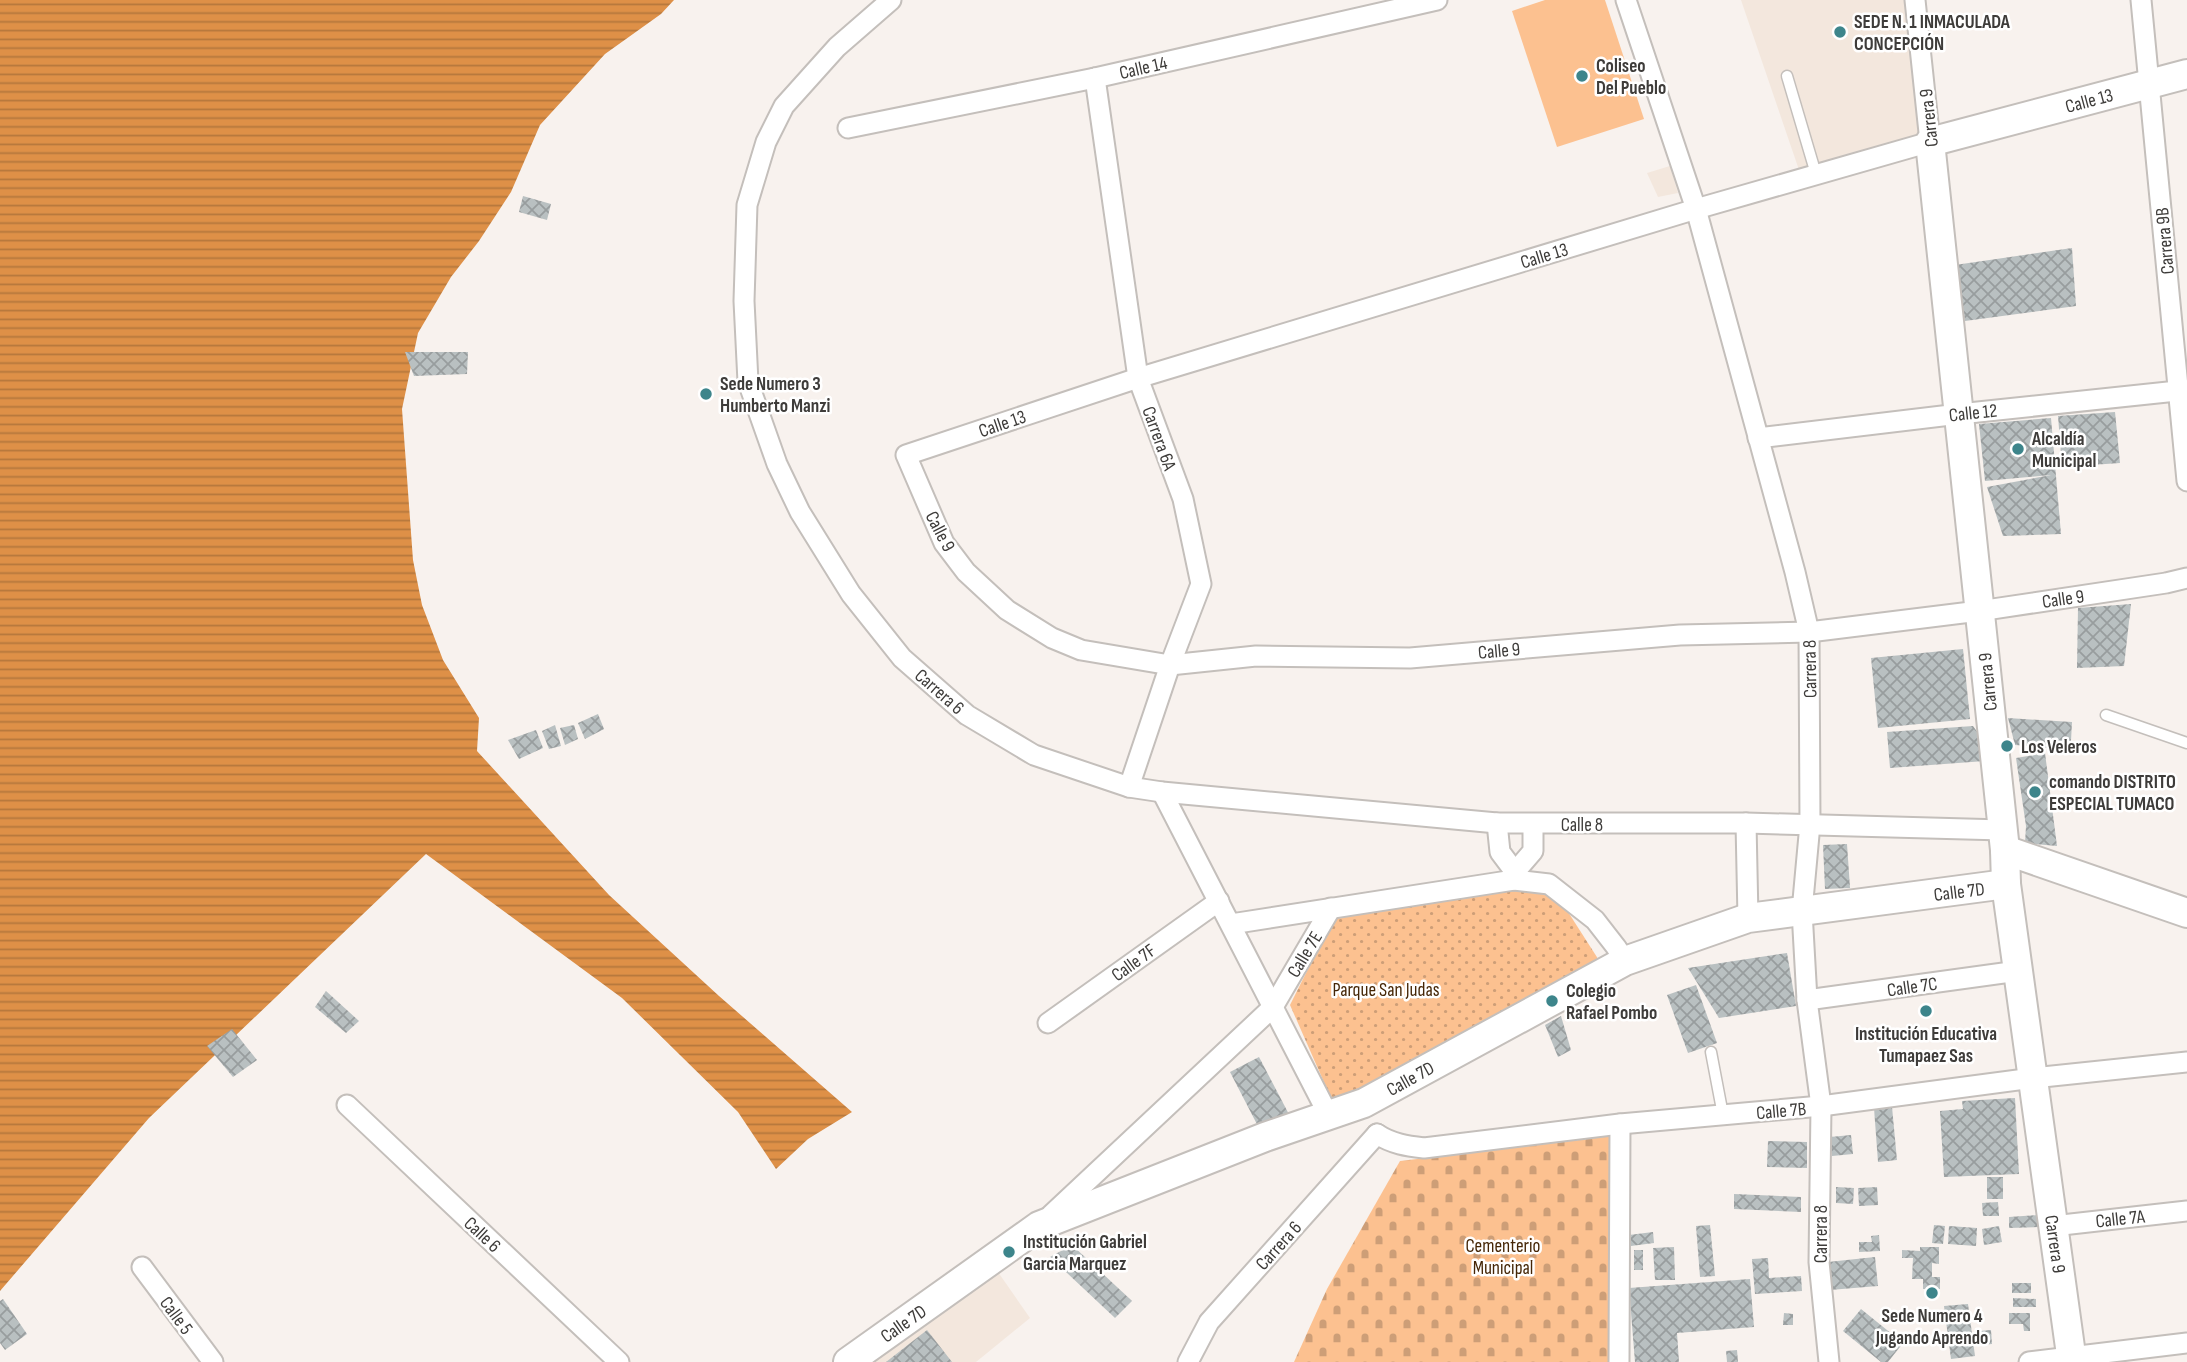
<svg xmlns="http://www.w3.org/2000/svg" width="2187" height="1362" viewBox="0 0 2187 1362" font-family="'Sofia Sans Condensed',sans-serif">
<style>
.built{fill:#f3e7dd}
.grass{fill:#fcc190}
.cemetery{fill:url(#cemetery-stones)}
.park{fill:url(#park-dots)}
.water{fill:url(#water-rules)}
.building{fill:url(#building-cross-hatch)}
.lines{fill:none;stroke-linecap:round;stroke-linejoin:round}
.lane-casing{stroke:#c4bfbb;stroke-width:13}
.street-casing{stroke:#c4bfbb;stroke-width:23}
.secondary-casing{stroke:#c4bfbb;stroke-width:32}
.lane{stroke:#fff;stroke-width:10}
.street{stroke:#fff;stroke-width:19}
.secondary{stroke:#fff;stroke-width:28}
.poi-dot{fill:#3d858b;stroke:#fff;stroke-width:2.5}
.labels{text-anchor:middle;stroke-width:5;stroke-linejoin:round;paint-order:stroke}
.poi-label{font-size:19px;font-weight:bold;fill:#3e3c3a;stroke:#fff;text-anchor:start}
.street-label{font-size:19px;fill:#3e3c3a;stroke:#fff}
.park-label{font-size:19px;fill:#452606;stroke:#fff}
</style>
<defs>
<pattern id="cemetery-stones" width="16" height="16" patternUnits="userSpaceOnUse" patternTransform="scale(1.75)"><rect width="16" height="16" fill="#fcc190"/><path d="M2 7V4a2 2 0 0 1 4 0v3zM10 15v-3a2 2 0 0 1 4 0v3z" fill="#cd9e77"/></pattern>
<pattern id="park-dots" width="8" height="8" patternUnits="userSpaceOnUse" patternTransform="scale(1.75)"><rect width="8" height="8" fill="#fcc190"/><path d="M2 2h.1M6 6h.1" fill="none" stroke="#cd9e77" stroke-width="1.8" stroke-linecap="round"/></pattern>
<pattern id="water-rules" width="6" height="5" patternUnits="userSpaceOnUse" patternTransform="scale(1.75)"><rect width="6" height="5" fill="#de9047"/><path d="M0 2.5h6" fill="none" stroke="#b5773c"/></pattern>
<pattern id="building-cross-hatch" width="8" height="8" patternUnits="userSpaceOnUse" patternTransform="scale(1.75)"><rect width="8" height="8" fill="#b9c0c1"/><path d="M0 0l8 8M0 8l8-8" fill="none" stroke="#989d9e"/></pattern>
</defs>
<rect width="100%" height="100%" fill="#f8f2ee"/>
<g class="built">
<polygon points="1741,0 1905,0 1919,138 1799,170"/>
<polygon points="1670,166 1678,193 1658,197 1647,173"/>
<polygon points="998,1272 1030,1318 976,1362 871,1362"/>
</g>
<polygon class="grass" points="1545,0 1605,0 1644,119 1557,147 1512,11"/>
<polygon class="cemetery" points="1612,1136 1611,1362 1294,1362 1327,1289 1400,1161"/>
<polygon class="park" points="1490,891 1546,891 1561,901 1602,965 1334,1105 1290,1005 1333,919"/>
<polygon class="water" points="0,0 674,0 661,14 605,54 540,125 511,192 479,241 451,277 418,333 402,409 413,560 422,605 443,660 479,718 477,751 609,895 719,996 852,1112 808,1139 776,1169 738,1112 622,998 426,854 149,1118 0,1291"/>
<g class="building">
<polygon points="523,196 551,204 547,220 519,212"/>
<polygon points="2072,248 2076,306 1965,321 1955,265"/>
<polygon points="405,352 468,352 467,374 414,376"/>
<polygon points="2115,412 2120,463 2062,467 2058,416"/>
<polygon points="2051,418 2061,534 2003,536 1987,487 2051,475 1985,481 1979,424"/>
<polygon points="2131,604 2124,666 2077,668 2078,608"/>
<polygon points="1963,649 1970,719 1878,728 1871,658"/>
<polygon points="598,714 604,729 585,739 578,723"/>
<polygon points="2008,718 2072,722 2071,741 2074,750 2015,745"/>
<polygon points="555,725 561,746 549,749 542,731"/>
<polygon points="574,725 578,739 565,745 560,728"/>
<polygon points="1973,726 1983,740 1985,761 1890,768 1887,732"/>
<polygon points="536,730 543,748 519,759 508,740"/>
<polygon points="2045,753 2057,846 2025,843 2026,826 2016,758"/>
<polygon points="1847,844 1850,888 1825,889 1823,845"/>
<polygon points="1787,953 1796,1006 1719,1018 1688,968"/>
<polygon points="1696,985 1717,1043 1688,1053 1667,995"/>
<polygon points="326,991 359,1021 346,1033 315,1007"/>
<polygon points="1561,1016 1571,1050 1558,1057 1545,1025"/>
<polygon points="232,1029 257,1060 233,1077 207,1046"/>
<polygon points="1259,1057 1293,1122 1261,1132 1230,1072"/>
<polygon points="2015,1098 2019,1174 1944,1177 1940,1111 1963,1109 1962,1101"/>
<polygon points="1892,1107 1897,1160 1878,1162 1874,1108"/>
<polygon points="1851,1135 1853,1154 1832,1156 1830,1137"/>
<polygon points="1768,1141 1807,1142 1807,1168 1767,1167"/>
<rect x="1987" y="1177" width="16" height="22"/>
<polygon points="1836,1187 1854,1188 1853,1204 1836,1203"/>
<polygon points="1877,1187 1878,1205 1859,1206 1858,1188"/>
<polygon points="1734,1194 1801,1197 1801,1212 1734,1209"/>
<polygon points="1998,1202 1999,1216 1983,1216 1982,1203"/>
<polygon points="2039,1215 2039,1227 2009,1228 2009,1217"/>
<polygon points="1710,1225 1715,1276 1700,1277 1696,1226"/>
<polygon points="1934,1225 1945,1226 1943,1244 1932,1243"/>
<polygon points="1949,1226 1977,1228 1976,1246 1948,1244"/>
<polygon points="1999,1226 2002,1242 1984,1245 1982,1229"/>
<polygon points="1653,1232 1654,1243 1631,1246 1629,1235"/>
<polygon points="1879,1235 1880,1251 1859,1252 1859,1242 1872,1242 1871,1236"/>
<polygon points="1072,1245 1132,1301 1115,1318 1050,1257"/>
<polygon points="1674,1247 1675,1280 1655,1280 1653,1248"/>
<polygon points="1920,1247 1939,1247 1939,1264 1932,1263 1932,1277 1940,1277 1940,1289 1923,1289 1923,1279 1912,1279 1913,1258 1902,1258 1902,1250 1920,1251"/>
<rect x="1634" y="1250" width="9" height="20"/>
<polygon points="1875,1257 1878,1286 1830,1290 1828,1262"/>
<polygon points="1768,1258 1769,1278 1801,1276 1802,1291 1755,1294 1752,1259"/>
<polygon points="1750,1279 1754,1327 1677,1333 1679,1362 1635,1362 1629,1288"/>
<rect x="2012" y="1283" width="19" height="10"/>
<polygon points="2013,1298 2036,1299 2036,1307 2013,1307"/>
<polygon points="3,1299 27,1334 5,1350 0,1343 0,1301"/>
<polygon points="1968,1304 1975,1356 1951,1359 1944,1306"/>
<polygon points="1861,1309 1903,1343 1888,1362 1881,1362 1843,1331"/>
<polygon points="1784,1313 1793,1314 1793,1325 1783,1325"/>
<polygon points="2009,1313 2030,1313 2030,1331 2024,1331 2023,1324 2009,1324"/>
<polygon points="927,1330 952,1362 886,1362"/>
<polygon points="1991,1330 1992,1344 1980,1345 1979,1331"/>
<polygon points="1737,1350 1738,1362 1727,1362 1726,1351"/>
</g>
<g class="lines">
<g class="lane-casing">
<g id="lane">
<polyline points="1787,76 1816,174"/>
<polyline points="2106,715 2187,743"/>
<polyline points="1711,1052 1723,1115"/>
</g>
</g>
<g class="street-casing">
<g id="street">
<polyline points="891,0 837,47 784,106 766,142 747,205 744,301 748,382 777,464 800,512 851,594 902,658 967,715 1034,755 1129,787 1162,792 1497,823 1746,823 2003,830"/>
<polyline points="1626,0 1696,209 1795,572 1809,632 1810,824 1802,911 1807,1000 1821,1106 1819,1262 1829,1362"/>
<polyline points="1915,0 1930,142 1696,209 1138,378 906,455 944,543 966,572 1007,610 1052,638 1081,650 1170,665 1256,656 1410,658 1680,635 1809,632 1979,611 2166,583 2187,578"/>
<polyline points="2141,0 2187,481"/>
<polyline points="1095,78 1138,378 1183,499 1201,584 1170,665 1129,787"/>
<polyline points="848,128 1095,78 1437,0"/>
<polyline points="1758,438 1959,414 2187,390"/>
<polyline points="1162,792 1329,1116"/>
<polyline points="1497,823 1500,852 1515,872"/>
<polyline points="1746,823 1748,918"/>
<polyline points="1514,880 1515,872 1533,851 1533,824"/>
<polyline points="1231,924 1514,880 1549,884 1595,920 1616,947 1625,961"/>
<polyline points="1807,1000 2018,971"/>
<polyline points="1048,1023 1219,901"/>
<polyline points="347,1105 619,1362"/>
<path d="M1377 1134C1392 1144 1407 1146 1424 1148L1620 1124 1821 1106 2033 1078 2187 1062"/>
<polyline points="1051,1215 1273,1007 1331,908"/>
<polyline points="2053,1226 2187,1211"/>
<polyline points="142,1267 213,1362"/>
<polyline points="1188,1362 1209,1322 1377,1134"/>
<polyline points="1619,1362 1620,1124"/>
<polyline points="2029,1362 2187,1343"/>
</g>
</g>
<g class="secondary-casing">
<g id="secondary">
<polyline points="2005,850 2187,913"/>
<polyline points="848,1362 1039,1226 1265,1137 1364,1103 1625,961 1748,918 2006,884"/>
<polyline points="2072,1362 2006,884 2005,850 1930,142 2187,74"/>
</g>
</g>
<use href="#lane" class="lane"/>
<use href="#street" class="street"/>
<use href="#secondary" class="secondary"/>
</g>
<g class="poi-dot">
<circle cx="1840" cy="32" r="7"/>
<circle cx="1582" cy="76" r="7"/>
<circle cx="706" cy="394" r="7"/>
<circle cx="2018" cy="449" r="7"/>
<circle cx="2007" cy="746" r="7"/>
<circle cx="2035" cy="792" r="7"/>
<circle cx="1552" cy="1001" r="7"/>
<circle cx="1926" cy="1011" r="7"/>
<circle cx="1009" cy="1252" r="7"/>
<circle cx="1932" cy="1293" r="7"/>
</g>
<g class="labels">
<g class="poi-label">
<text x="1854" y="28">SEDE N. 1 INMACULADA<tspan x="1854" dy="22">CONCEPCIÓN</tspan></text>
<text x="1596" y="72">Coliseo<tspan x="1596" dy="22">Del Pueblo</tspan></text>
<text x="720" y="390">Sede Numero 3<tspan x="720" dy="22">Humberto Manzi</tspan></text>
<text x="2032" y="445">Alcaldía<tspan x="2032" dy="22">Municipal</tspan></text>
<text x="2021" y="753">Los Veleros</text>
<text x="2049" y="788">comando DISTRITO<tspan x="2049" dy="22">ESPECIAL TUMACO</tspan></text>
<text x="1566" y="997">Colegio<tspan x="1566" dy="22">Rafael Pombo</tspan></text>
<text x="1926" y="1040" text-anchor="middle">Institución Educativa<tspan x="1926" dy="22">Tumapaez Sas</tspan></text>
<text x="1023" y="1248">Institución Gabriel<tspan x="1023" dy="22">Garcia Marquez</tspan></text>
<text x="1932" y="1322" text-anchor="middle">Sede Numero 4<tspan x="1932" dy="22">Jugando Aprendo</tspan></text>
</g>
<g class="street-label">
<text transform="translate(1143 67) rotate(-13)" y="7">Calle 14</text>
<text transform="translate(2089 100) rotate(-15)" y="7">Calle 13</text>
<text transform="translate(1928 118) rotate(-96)" y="7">Carrera 9</text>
<text transform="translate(2164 241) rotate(-95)" y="7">Carrera 9B</text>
<text transform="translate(1544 255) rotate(-17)" y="7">Calle 13</text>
<text transform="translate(1973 412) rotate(-6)" y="7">Calle 12</text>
<text transform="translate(1002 423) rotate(-19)" y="7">Calle 13</text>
<text transform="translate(1160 438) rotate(70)" y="7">Carrera 6A</text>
<text transform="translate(941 531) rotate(62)" y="7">Calle 9</text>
<text transform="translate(2063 598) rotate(-8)" y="7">Calle 9</text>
<text transform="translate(1499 650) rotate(-5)" y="7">Calle 9</text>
<text transform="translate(1809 669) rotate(-91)" y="7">Carrera 8</text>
<text transform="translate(1987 682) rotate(-96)" y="7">Carrera 9</text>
<text transform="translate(940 691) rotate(41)" y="7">Carrera 6</text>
<text x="1582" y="831">Calle 8</text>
<text transform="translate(1959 891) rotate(-7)" y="7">Calle 7D</text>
<text transform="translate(1304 954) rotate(-59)" y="7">Calle 7E</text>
<text transform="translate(1133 962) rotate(-36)" y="7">Calle 7F</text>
<text transform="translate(1912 986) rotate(-8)" y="7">Calle 7C</text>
<text transform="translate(1410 1078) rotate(-29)" y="7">Calle 7D</text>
<text transform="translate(1781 1110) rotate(-5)" y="7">Calle 7B</text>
<text transform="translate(2120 1218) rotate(-6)" y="7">Calle 7A</text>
<text transform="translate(483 1234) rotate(43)" y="7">Calle 6</text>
<text transform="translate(1820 1234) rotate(-90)" y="7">Carrera 8</text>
<text transform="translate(2056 1244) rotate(82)" y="7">Carrera 9</text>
<text transform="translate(1278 1245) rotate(-48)" y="7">Carrera 6</text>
<text transform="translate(177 1315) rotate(53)" y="7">Calle 5</text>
<text transform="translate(903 1323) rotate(-35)" y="7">Calle 7D</text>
</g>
<g class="park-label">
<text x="1386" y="996">Parque San Judas</text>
<text x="1503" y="1252">Cementerio<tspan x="1503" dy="22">Municipal</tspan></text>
</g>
</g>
</svg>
